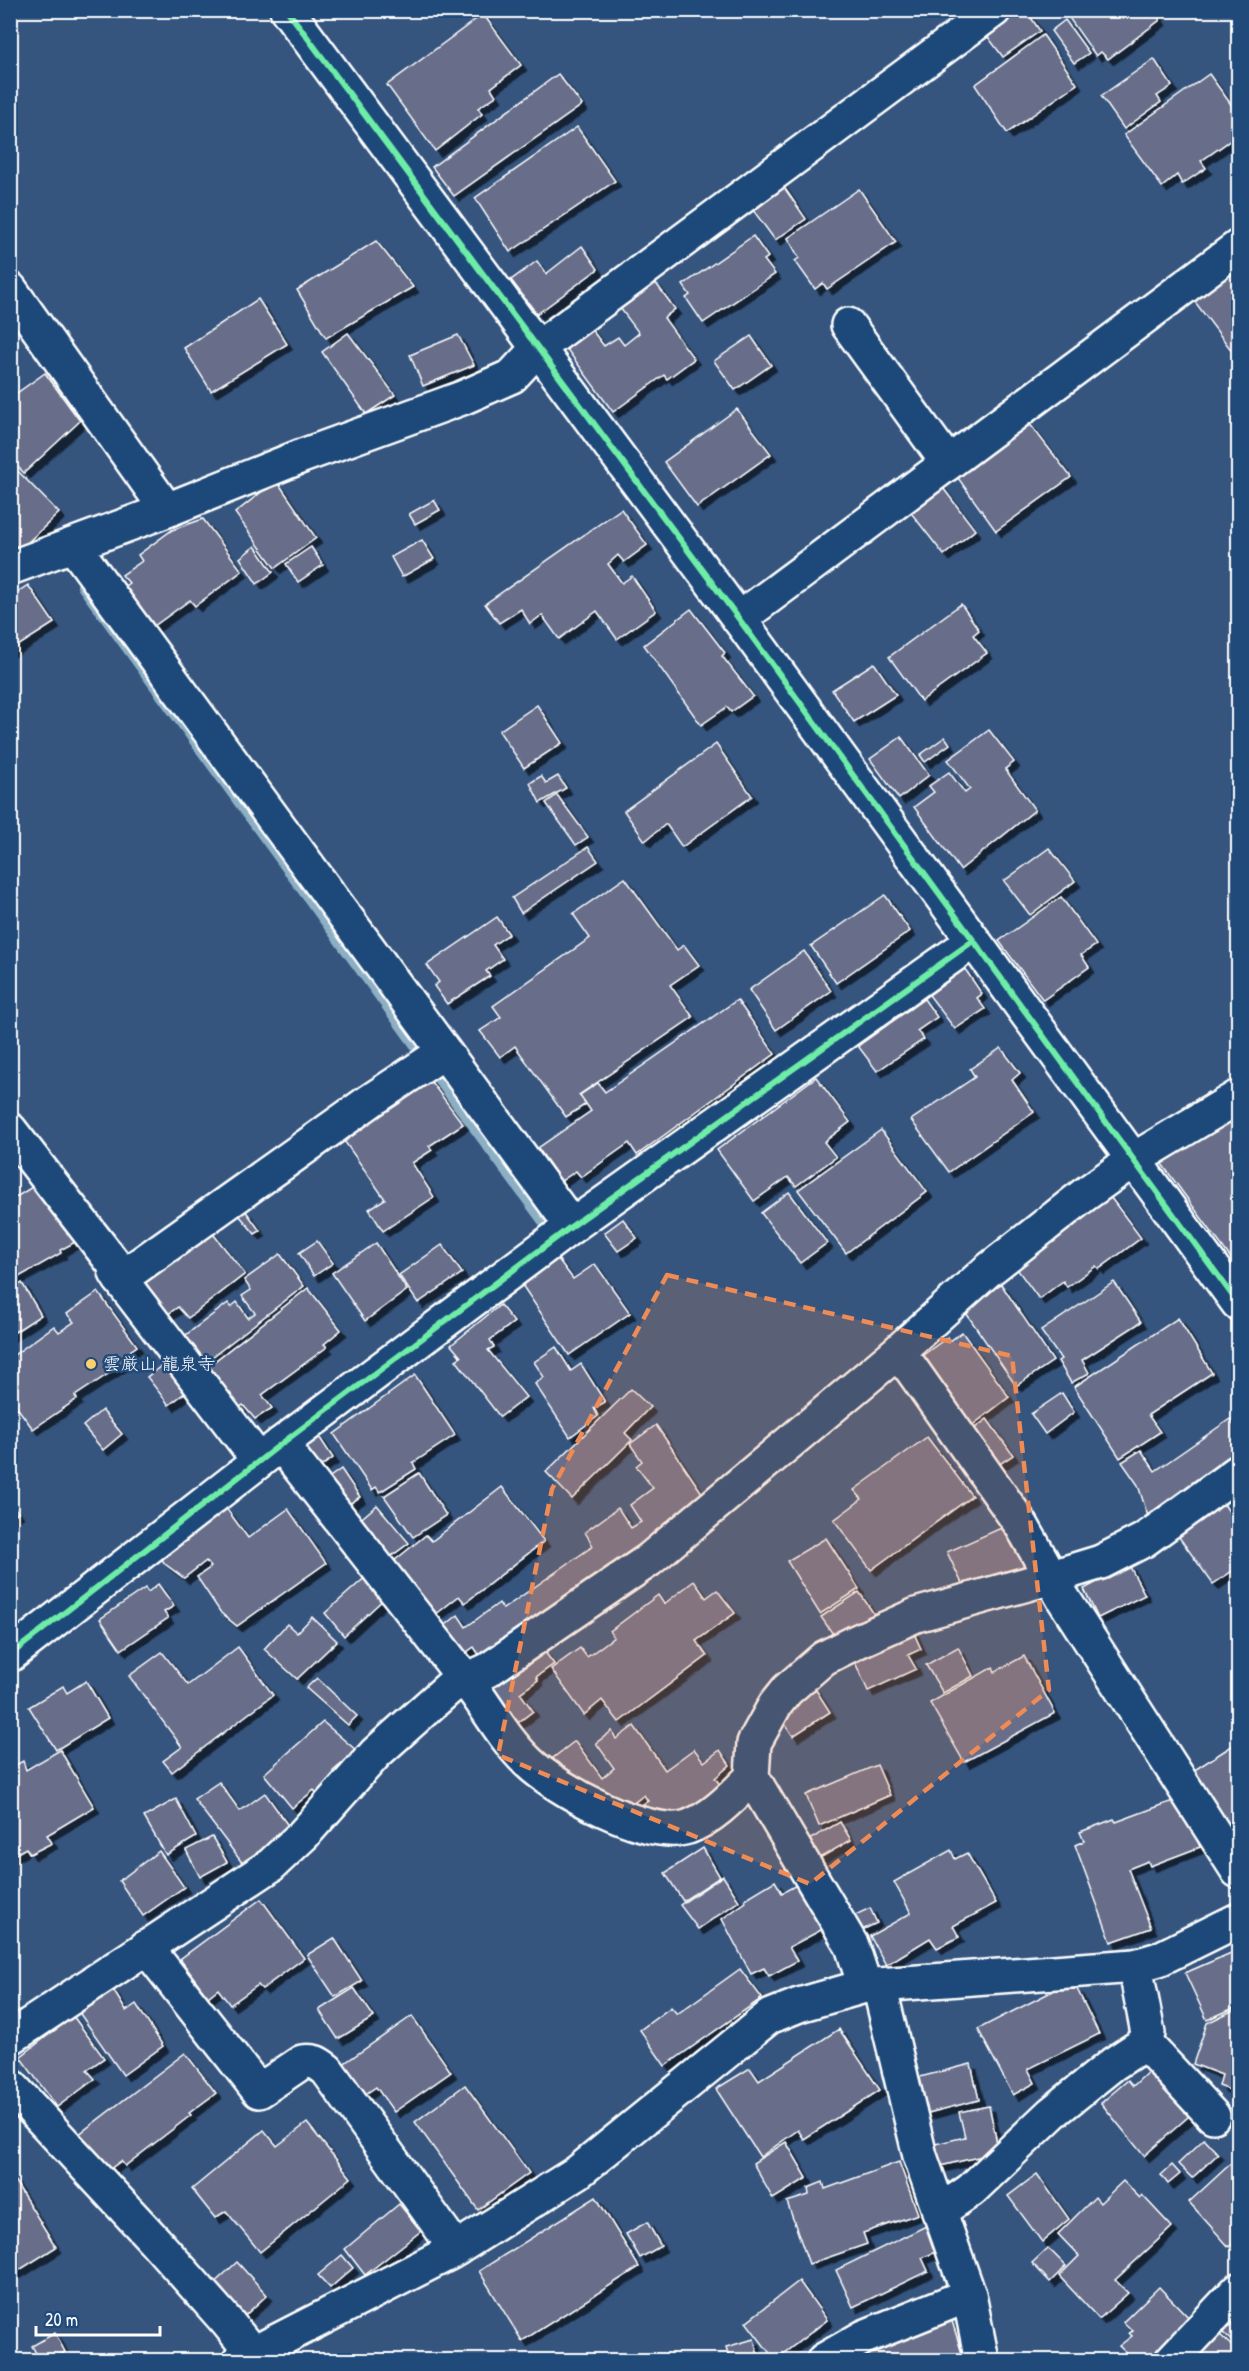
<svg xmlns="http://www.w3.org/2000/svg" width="1249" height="2371" viewBox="0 0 1249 2371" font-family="'Patrick Hand','Klee One',sans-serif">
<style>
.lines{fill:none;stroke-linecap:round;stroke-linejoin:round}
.stream{stroke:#8dafc4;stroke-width:12}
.building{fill:#676e8a;stroke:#fff;stroke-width:1.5;filter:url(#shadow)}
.minor-casing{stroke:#fff;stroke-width:38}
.minor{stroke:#1f4a7a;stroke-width:33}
.cycleway-casing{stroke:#1f4a7a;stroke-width:10}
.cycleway{stroke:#6deda7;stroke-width:6}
.marked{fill:#ef8b55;fill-opacity:0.2;stroke:#ef8b55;stroke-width:4.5;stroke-dasharray:12 8;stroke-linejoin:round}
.poi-dot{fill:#ffd166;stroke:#1f4a7a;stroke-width:2}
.labels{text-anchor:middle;stroke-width:5;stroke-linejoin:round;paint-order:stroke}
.poi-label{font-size:18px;fill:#fff;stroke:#1f4a7a;text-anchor:start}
</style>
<defs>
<filter id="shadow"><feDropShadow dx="5.5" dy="5.5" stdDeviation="0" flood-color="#0009"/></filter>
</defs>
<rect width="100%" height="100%" fill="#35557f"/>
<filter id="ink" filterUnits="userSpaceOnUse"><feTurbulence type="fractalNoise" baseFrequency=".0167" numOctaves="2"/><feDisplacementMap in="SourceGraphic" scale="12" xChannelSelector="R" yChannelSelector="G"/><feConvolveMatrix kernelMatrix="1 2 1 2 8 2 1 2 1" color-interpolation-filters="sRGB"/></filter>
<g filter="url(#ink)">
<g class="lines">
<g class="stream">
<polyline points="83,586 426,1059"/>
<polyline points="431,1068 546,1224"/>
</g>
</g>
<g class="building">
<polygon points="1015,10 1026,10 1040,31 1003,57 985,33"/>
<polygon points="1073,10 1163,10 1157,15 1160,20 1108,59 1101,52 1096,56 1067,15"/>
<polygon points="483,14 521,65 491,88 496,96 478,108 482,114 435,151 387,85"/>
<polygon points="1065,20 1089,53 1074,63 1051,31"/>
<polygon points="1043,35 1077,84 1007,133 975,85"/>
<polygon points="1154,59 1172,86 1157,96 1161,102 1124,129 1101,96"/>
<polygon points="558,74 582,105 454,196 432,167"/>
<polygon points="1209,74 1238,114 1238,135 1201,161 1206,168 1182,184 1177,175 1162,187 1124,135"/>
<polygon points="577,127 615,181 510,252 475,198"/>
<polygon points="781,183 806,219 775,240 750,206"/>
<polygon points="859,189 896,242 827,289 823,283 815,289 795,261 799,258 788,238"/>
<polygon points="753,236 768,257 764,260 775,274 703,323 686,298 690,295 683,285"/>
<polygon points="376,241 413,287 326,338 297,290"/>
<polygon points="582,246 598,269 537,314 511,280 537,261 546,274"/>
<polygon points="1238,263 1238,359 1192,298"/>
<polygon points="655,282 675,309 664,318 694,359 667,379 664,375 613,412 563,344 588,325 604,346 618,337 624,345 639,333 620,308"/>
<polygon points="258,299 287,344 211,391 184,348"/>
<polygon points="348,333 395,395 366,414 322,352"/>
<polygon points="458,335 474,365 423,386 410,355"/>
<polygon points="751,336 771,365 735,390 714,361"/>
<polygon points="45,373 80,421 24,473 10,459 10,398"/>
<polygon points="737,409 771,454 697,507 664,462"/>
<polygon points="1029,423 1071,477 996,531 953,471 996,439 1000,446"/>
<polygon points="10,463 59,513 26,544 16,548 10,542"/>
<polygon points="279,484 316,538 275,568 235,513 269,486"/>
<polygon points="940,484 975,530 944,555 908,509"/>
<polygon points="434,500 440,510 415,524 409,514"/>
<polygon points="621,509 647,545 624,562 618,555 608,564 622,583 632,576 656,611 617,639 597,611 559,639 542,615 530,624 521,609 499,623 485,604"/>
<polygon points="203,519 242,571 195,606 190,600 154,626 125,586 129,583 122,575 142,561 138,555 172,530"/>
<polygon points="422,540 434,559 402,577 391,557"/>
<polygon points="255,546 273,572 257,584 240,558"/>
<polygon points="311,547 323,565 298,582 286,564"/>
<polygon points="28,585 54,623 10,651 10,597"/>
<polygon points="961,604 979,630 973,635 987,653 921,701 889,657"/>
<polygon points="691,609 725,653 722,656 753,696 731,712 727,707 701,725 644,645"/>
<polygon points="874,663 896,695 854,722 832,690"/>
<polygon points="537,705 562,743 524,768 499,731"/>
<polygon points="989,730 1014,762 1005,769 1035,810 960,870 914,807 934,792 929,786 949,772 965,793 970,789 948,760"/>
<polygon points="901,737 929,775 899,799 870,759"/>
<polygon points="945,737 950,744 925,762 920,755"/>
<polygon points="716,744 752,796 682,847 666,824 645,841 624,811"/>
<polygon points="541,776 546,783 558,776 566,788 540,803 530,783"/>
<polygon points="557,795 588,837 576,845 546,803"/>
<polygon points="588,847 598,861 521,913 512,898"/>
<polygon points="1049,848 1075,881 1030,915 1004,881"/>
<polygon points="625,878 677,950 684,945 699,965 670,985 693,1017 579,1095 586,1104 566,1117 515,1046 500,1057 480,1031 501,1017 493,1006 590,938 573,914"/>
<polygon points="885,895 910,931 836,983 811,946"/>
<polygon points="1061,897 1096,945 1081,955 1089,967 1043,1000 999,941"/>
<polygon points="497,917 509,934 493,945 503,959 486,971 490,976 447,1004 434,986 439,982 427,965"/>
<polygon points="804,951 831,991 776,1030 749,990"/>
<polygon points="965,969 982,994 977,998 985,1009 955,1029 929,995"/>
<polygon points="924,999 937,1017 917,1031 924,1039 877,1071 858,1046"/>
<polygon points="737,1000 775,1054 637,1155 629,1143 581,1177 576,1171 561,1181 538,1148 591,1111 580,1095 598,1083 605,1092"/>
<polygon points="1001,1048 1020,1073 1012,1080 1034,1112 949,1172 911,1120 975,1077 970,1069"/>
<polygon points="422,1070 463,1124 429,1146 432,1150 412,1163 434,1197 383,1231 369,1209 385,1199 340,1135"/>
<polygon points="816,1077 850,1122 824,1142 836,1157 796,1186 788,1177 754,1201 717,1150"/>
<polygon points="1208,1092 1215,1104 1190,1119 1183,1107"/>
<polygon points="1235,1117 1238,1121 1238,1268 1159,1160 1213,1122 1218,1129"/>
<polygon points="881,1130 927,1192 846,1253 798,1190"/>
<polygon points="37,1184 79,1240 60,1250 61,1253 10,1282 10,1194 13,1199"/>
<polygon points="789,1192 827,1243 800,1263 761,1213"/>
<polygon points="1108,1194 1141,1238 1099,1269 1096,1266 1067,1287 1063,1281 1039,1299 1017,1269"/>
<polygon points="245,1210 260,1231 255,1234 239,1215"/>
<polygon points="623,1219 637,1238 618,1251 604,1233"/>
<polygon points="210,1230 245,1274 188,1318 178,1307 161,1319 134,1283"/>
<polygon points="317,1241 333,1263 314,1276 299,1253"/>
<polygon points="376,1243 407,1290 365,1321 332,1273"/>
<polygon points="442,1245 462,1273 418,1303 399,1275"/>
<polygon points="280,1254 304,1286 203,1364 182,1338 228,1303 231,1307 237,1302 248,1318 255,1313 242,1296 251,1290 244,1280"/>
<polygon points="558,1259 573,1279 595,1264 630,1313 569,1355 522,1285"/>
<polygon points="1114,1282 1141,1322 1082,1360 1089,1373 1071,1383 1058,1361 1061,1359 1041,1331"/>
<polygon points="22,1283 41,1315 10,1335 10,1291"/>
<polygon points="1001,1284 1053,1361 1016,1386 964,1310"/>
<polygon points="308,1288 341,1330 324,1344 327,1347 262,1395 272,1408 255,1419 243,1405 233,1412 202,1371"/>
<polygon points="98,1292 137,1346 123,1356 126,1362 75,1396 77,1399 33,1429 10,1398 10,1358 54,1326 59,1332 74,1322 67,1314"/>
<polygon points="500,1305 514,1322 490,1340 494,1347 488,1350 526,1397 500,1417 456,1360 461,1357 451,1345"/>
<polygon points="1178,1318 1212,1373 1148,1415 1160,1432 1120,1458 1074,1387"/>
<polygon points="962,1332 1009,1397 970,1427 919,1358 948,1337 950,1341"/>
<polygon points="556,1347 571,1371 581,1364 605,1402 594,1408 598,1416 570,1437 535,1384 544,1377 534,1362"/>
<polygon points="165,1363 187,1391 169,1405 147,1377"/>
<polygon points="415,1375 455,1435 413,1463 416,1469 380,1492 376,1487 372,1490 334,1434"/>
<polygon points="631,1389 650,1407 625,1433 632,1440 572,1499 546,1472"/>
<polygon points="1062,1393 1074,1412 1045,1434 1031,1414"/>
<polygon points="102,1410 122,1434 103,1450 83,1426"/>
<polygon points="987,1419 1013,1455 992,1469 966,1435"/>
<polygon points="1230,1419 1238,1432 1238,1462 1151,1526 1138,1485 1122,1462 1141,1450 1155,1471"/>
<polygon points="656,1425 704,1496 662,1538 484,1662 474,1647 461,1656 442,1628 458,1615 466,1627 499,1603 503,1609 593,1546 585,1532 618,1508 631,1528 641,1522 630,1505 653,1488 636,1466 642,1461 630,1444"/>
<polygon points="318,1435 333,1458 314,1471 297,1449"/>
<polygon points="927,1437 972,1496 871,1570 834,1520 862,1499 854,1490"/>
<polygon points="341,1469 360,1497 343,1508 323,1482"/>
<polygon points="419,1473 446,1515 413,1537 384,1496"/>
<polygon points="502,1487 544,1541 465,1603 459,1596 431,1618 389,1565 426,1535 432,1541"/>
<polygon points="1222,1501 1238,1525 1238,1567 1213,1584 1176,1533"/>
<polygon points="10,1502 18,1512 10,1518"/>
<polygon points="377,1505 409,1543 386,1560 356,1523"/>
<polygon points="226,1508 248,1538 288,1509 326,1563 237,1626 221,1613 197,1577 211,1567 206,1561 184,1578 165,1564 159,1555"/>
<polygon points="1008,1525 1029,1569 967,1594 947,1552"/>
<polygon points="826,1538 859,1589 820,1614 787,1561"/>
<polygon points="1129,1565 1145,1595 1098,1618 1084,1589"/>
<polygon points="369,1574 388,1595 344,1636 325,1613"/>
<polygon points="694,1581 706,1598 717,1590 735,1613 696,1641 707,1656 619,1722 602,1700 584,1715 551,1669 580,1648 587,1657 614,1637 610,1631 658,1595 664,1604"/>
<polygon points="158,1584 174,1606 164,1612 168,1618 121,1650 100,1619 145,1588 148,1592"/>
<polygon points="859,1592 876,1617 835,1637 821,1617"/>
<polygon points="312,1617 337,1641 297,1679 264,1649 287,1624 297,1633"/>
<polygon points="912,1629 921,1649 908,1655 916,1669 868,1691 854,1660"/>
<polygon points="238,1647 273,1695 172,1772 163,1761 182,1747 129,1676 162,1652 188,1685"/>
<polygon points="958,1647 973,1676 943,1693 926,1665"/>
<polygon points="544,1651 554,1664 536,1677 538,1680 520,1693 533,1711 511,1728 486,1691"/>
<polygon points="1024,1656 1055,1713 964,1762 930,1703 993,1667 995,1672"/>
<polygon points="317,1678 357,1716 348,1725 306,1688"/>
<polygon points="86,1681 108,1718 56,1750 29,1707 63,1686 67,1693"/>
<polygon points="814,1687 830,1712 793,1736 783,1721 804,1695"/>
<polygon points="323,1722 357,1751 333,1771 339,1778 319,1796 314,1790 292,1808 264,1774"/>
<polygon points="634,1726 665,1770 694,1749 704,1762 720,1750 730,1765 715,1778 721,1786 678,1818 640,1806 648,1801 644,1795 627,1808 567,1777 553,1758 575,1741 602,1778 614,1768 596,1743 612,1731 616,1739"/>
<polygon points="1238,1742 1238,1844 1193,1771"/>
<polygon points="60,1750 94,1807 47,1835 52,1843 30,1854 26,1848 10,1857 10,1768 23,1761 26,1770"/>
<polygon points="877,1765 890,1795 819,1826 806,1795"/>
<polygon points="219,1782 240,1811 265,1793 289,1827 266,1850 243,1864 194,1799"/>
<polygon points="1181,1798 1200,1847 1150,1866 1148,1861 1128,1869 1151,1928 1111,1942 1075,1845 1084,1841 1080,1832 1114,1819 1116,1822"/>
<polygon points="176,1799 196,1837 166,1855 144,1817"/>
<polygon points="840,1822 851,1840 818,1859 807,1841"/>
<polygon points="212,1837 227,1862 200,1877 186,1850"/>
<polygon points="703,1848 720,1877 683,1901 665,1873"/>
<polygon points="951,1850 955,1859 967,1853 996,1903 953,1926 959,1937 937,1948 930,1938 886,1965 870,1936 911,1913 894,1882"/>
<polygon points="159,1851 184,1887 143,1916 119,1881"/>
<polygon points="723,1876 739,1901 698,1929 680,1905"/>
<polygon points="775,1881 782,1893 800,1883 825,1928 789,1947 797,1961 769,1976 764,1968 751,1974 722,1919 746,1902 745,1899"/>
<polygon points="261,1899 304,1958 262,1989 258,1985 230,2005 218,1989 208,1997 180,1959"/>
<polygon points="870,1908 877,1923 858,1932 851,1917"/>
<polygon points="334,1938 362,1981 335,1997 307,1955"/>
<polygon points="1238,1950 1238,2006 1207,2020 1185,1973"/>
<polygon points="740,1969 762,1998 665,2066 640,2030 671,2007 677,2014"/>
<polygon points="112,1988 126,2011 136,2004 163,2046 123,2075 78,2011"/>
<polygon points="354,1988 374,2017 338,2039 319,2010"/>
<polygon points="1077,1989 1099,2034 1028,2069 1035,2083 1013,2095 978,2029 1055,1990"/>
<polygon points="1238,2008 1238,2093 1219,2086 1222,2075 1193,2064 1207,2023"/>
<polygon points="73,2016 104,2058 87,2070 95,2079 57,2107 20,2057"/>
<polygon points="412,2016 451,2072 394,2112 376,2087 361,2097 339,2067"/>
<polygon points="839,2029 880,2090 804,2139 798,2130 760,2157 716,2089 750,2068 759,2081"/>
<polygon points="185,2053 216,2093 189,2113 191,2115 125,2166 121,2161 107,2171 78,2135"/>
<polygon points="971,2064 979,2100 924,2114 916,2078"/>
<polygon points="1150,2070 1189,2116 1144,2156 1101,2103 1128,2080 1133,2086"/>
<polygon points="465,2085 529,2173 478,2210 415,2122"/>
<polygon points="989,2106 999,2152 936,2167 931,2145 965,2137 959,2112"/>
<polygon points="307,2123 351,2178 260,2252 226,2211 215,2218 192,2189 264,2130 277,2146"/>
<polygon points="1204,2139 1218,2154 1192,2178 1178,2164"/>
<polygon points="786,2142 807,2178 773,2199 753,2163"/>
<polygon points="1238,2157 1238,2239 1229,2247 1189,2202"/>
<polygon points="899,2162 918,2214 863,2233 867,2244 809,2264 787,2202 809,2195 808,2188 823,2182 825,2189"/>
<polygon points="1172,2165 1180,2174 1168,2184 1161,2175"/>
<polygon points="1037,2174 1069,2219 1042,2242 1008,2196"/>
<polygon points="11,2175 56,2247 10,2276 10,2176"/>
<polygon points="1123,2181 1140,2198 1142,2195 1172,2227 1115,2280 1128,2293 1099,2319 1059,2276 1079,2256 1058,2234 1095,2197 1100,2203"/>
<polygon points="596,2197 639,2267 522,2341 479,2271"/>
<polygon points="399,2204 421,2231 365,2275 345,2249"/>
<polygon points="647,2222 661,2246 640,2258 626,2234"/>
<polygon points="928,2225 938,2251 922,2258 928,2271 853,2307 836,2270"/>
<polygon points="1048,2248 1066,2266 1050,2282 1032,2263"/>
<polygon points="342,2255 353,2268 330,2288 318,2275"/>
<polygon points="237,2262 267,2295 240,2320 210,2287"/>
<polygon points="799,2281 827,2320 775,2360 746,2322"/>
<polygon points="1159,2287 1196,2325 1161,2360 1134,2360 1119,2346 1132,2336 1129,2333 1133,2331 1123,2322"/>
<polygon points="1238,2309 1238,2347 1219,2329"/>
<polygon points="952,2321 964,2360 867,2360 865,2353 873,2344"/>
<polygon points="1217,2332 1238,2352 1238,2359 1237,2360 1192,2360"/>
<polygon points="55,2333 65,2352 50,2360 40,2360 32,2346"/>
<polygon points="754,2339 759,2360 730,2360 726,2347"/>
</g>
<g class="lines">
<g class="minor-casing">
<g id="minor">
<polyline points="287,10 739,619 1238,1303"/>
<polyline points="10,289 167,510"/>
<polyline points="848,325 948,463"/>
<polyline points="73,545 572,1226"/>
<polyline points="10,568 167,510 302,456 462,398 512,376 538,348 994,10"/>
<polyline points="739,619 1238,247"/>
<polyline points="10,1130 114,1264 116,1273 120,1279 259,1461"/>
<polyline points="120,1279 370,1101 444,1052"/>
<polyline points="894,1355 910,1367 1022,1526 1063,1598 1238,1871"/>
<path d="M281 1444 453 1664C481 1694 498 1733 528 1762 556 1789 648 1840 688 1827 713 1818 734 1795 752 1777"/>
<polyline points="10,1655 281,1444 572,1226 973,941"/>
<path d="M146 1947 259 2091 302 2062C314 2060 318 2063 327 2070L456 2249"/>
<polyline points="879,1985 920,2156 969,2295 982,2360"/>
<polyline points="865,1986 852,1946 752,1777 754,1743 775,1705 787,1690 824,1658 858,1641 916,1615 1052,1577 1101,1562 1144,1540 1238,1472"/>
<polyline points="10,2038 271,1865 303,1835 376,1753 450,1687 488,1670 649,1560 894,1355 986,1272 1084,1195 1133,1160 1238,1097"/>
<polyline points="1145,2043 1213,2116"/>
<polyline points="10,2085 156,2242 228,2323 258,2360"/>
<polyline points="939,2212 971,2190 1052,2113 1113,2064 1145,2043 1148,2033 1135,1966"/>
<polyline points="240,2360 451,2252 578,2172 769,2017 799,2005 865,1986 1135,1966 1159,1959 1238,1920"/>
<polyline points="824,2360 864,2337 969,2295"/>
<polyline points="1172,2360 1238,2290"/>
</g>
</g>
<use href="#minor" class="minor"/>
<g class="cycleway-casing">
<g id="cycleway">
<polyline points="287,10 739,619 1238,1303"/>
<polyline points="10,1655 281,1444 572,1226 973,941"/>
</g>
</g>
<use href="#cycleway" class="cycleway"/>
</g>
</g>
<path class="marked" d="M667 1275 1012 1356 1049 1690 810 1884 498 1755 552 1489Z"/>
<circle class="poi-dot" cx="91" cy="1364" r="6"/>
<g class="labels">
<g class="poi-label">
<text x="103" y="1370">雲厳山 龍泉寺</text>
</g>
</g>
<rect width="1249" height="2371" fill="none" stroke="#1f4a7a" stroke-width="36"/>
<rect x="18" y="18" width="1213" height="2335" fill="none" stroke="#fff" stroke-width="2" filter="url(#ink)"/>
<path d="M36 2326v9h124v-9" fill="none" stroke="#ffffff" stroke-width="3"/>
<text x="45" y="2326" font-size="18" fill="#ffffff" stroke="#1f4a7a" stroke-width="4.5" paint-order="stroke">20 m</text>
</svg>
